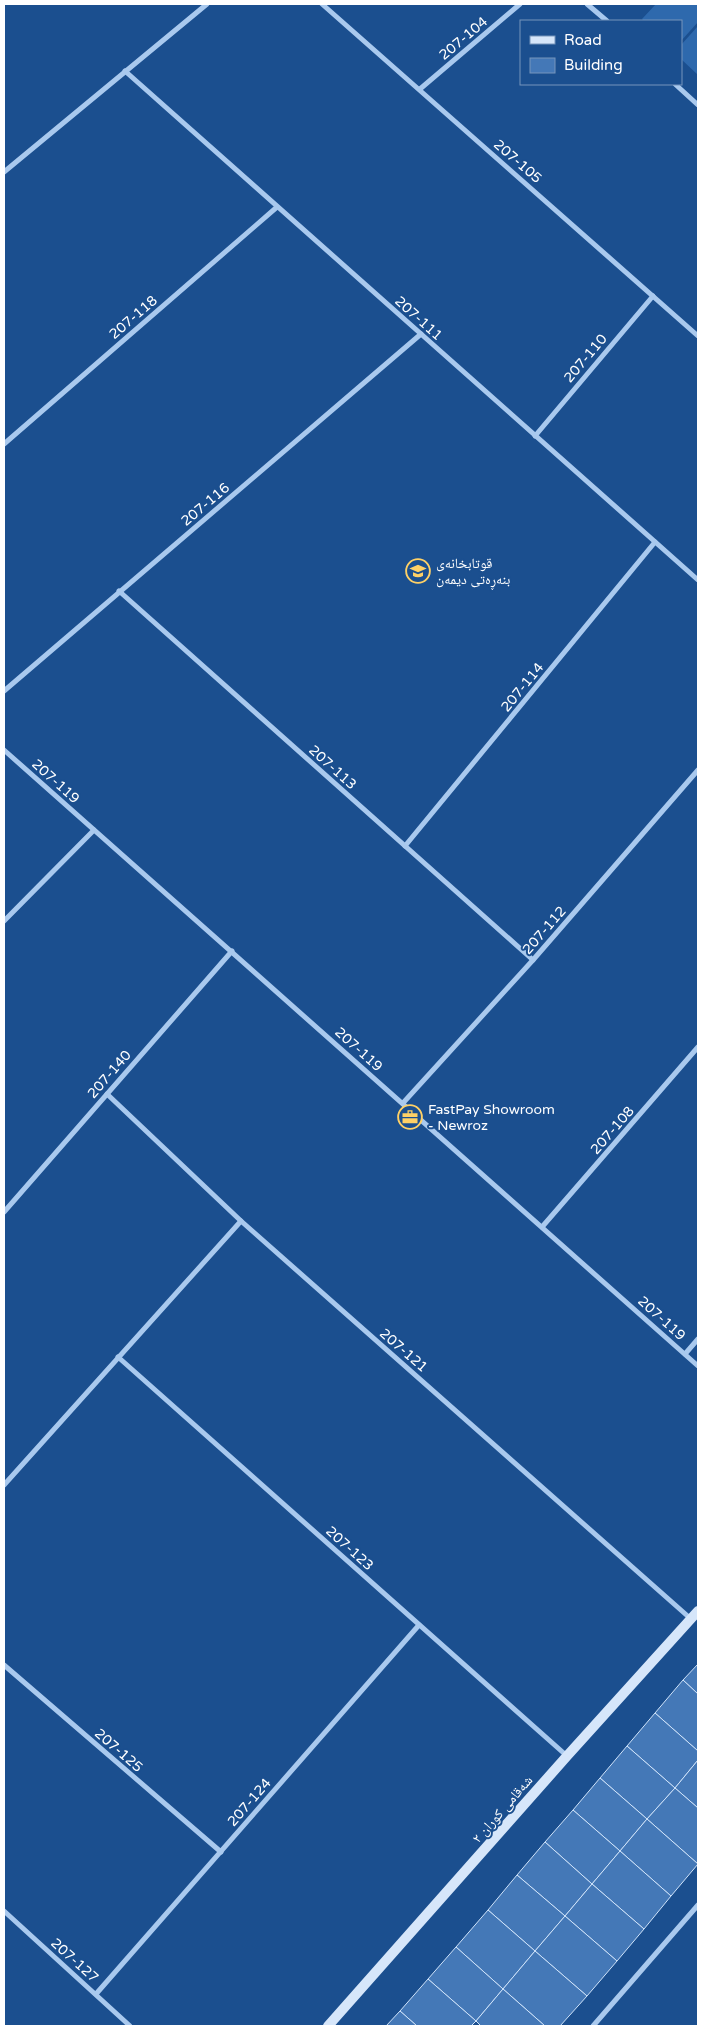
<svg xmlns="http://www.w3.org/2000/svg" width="702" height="2030" viewBox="0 0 702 2030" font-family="'Varela Round','Noto Naskh Arabic',sans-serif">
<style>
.green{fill:#2e69ad}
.building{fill:#4478b7;stroke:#cfe3fa}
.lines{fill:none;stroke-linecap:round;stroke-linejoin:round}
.street{stroke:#a9c9ee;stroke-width:5}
.secondary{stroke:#d6e6fa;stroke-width:10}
.labels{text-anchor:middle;stroke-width:4;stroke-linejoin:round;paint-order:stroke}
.street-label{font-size:14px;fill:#fff;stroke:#1b4f8f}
.poi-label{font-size:14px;fill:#fff;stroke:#1b4f8f;text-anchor:start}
</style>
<rect width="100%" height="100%" fill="#1b4f8f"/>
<g class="green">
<polygon points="656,4 698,4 698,22 681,41 681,21 644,21 642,19"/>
<polygon points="698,26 698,75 681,59 681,45"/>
</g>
<g class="building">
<polygon points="698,1664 698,1694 683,1680"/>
<polygon points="683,1680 698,1694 698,1751 655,1713"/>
<polygon points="655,1713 698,1751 698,1760 675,1788 627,1746"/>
<polygon points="627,1746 675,1788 647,1819 600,1778"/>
<polygon points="698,1760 698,1808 675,1788"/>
<polygon points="600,1778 647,1819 620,1851 573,1810"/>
<polygon points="675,1788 698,1808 698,1864 647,1819"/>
<polygon points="573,1810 620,1851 592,1884 545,1842"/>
<polygon points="647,1819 698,1864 671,1896 620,1851"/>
<polygon points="545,1842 592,1884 565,1916 517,1875"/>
<polygon points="620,1851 671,1896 644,1929 592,1884"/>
<polygon points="517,1875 565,1916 535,1951 488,1910"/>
<polygon points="592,1884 644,1929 617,1961 565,1916"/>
<polygon points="488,1910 535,1951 503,1989 456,1947"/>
<polygon points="565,1916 617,1961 587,1996 535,1951"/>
<polygon points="456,1947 503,1989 476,2021 428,1979"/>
<polygon points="535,1951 587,1996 560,2026 545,2026 503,1989"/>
<polygon points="428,1979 476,2021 471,2026 417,2026 400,2011"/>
<polygon points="503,1989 545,2026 481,2026 476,2021"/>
<polygon points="400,2011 417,2026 386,2026"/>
</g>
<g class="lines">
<g class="street">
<polyline points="322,4 698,336"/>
<polyline points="587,4 607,21"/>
<polyline points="125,71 698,580"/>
<polyline points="675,84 698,105"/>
<polyline points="420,89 520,4"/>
<polyline points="4,172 207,4"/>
<polyline points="535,436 653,296"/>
<polyline points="4,444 277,207"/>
<polyline points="119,591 533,960"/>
<polyline points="4,691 421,334"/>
<polyline points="4,750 698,1366"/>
<polyline points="405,846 655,542"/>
<polyline points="4,921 94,830"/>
<polyline points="107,1094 241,1221 691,1619"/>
<polyline points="403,1103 533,960 698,770"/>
<polyline points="4,1212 232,951"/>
<polyline points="542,1227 698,1047"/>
<polyline points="685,1354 698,1339"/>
<polyline points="118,1357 567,1756"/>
<polyline points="4,1485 241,1221"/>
<polyline points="4,1665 221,1852"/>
<polyline points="4,1911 130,2026"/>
<polyline points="96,1994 419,1625"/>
<polyline points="593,2026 698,1905"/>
</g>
<polyline class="secondary" points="328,2026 567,1756 698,1611"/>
</g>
<defs>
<g id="school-ring" transform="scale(1.25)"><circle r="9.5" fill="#1b4f8f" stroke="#ffd166" stroke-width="1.5"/><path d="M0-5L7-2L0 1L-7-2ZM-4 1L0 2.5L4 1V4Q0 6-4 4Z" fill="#ffd166"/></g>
<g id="office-ring" transform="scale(1.25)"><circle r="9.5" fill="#1b4f8f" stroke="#ffd166" stroke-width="1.5"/><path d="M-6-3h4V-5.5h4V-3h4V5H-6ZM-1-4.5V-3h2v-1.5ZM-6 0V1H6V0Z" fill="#ffd166"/></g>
</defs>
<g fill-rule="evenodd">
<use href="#school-ring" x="418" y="571"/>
<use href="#office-ring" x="410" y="1117"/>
</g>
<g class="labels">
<g class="street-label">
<text transform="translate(463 38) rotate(-40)" y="5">207-104</text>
<text transform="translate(518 161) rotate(41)" y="5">207-105</text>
<text transform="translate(133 317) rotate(-41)" y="5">207-118</text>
<text transform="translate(419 318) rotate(42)" y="5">207-111</text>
<text transform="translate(585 358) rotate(-50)" y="5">207-110</text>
<text transform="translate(205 504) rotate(-40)" y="5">207-116</text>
<text transform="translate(522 687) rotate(-51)" y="5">207-114</text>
<text transform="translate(333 767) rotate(42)" y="5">207-113</text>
<text transform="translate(56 781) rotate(42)" y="5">207-119</text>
<text transform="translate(544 930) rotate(-49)" y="5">207-112</text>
<text transform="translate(359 1049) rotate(42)" y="5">207-119</text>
<text transform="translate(109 1074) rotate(-49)" y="5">207-140</text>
<text transform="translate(612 1130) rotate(-49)" y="5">207-108</text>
<text transform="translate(662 1318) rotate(42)" y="5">207-119</text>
<text transform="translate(404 1350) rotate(41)" y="5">207-121</text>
<text transform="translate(350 1548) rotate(42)" y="5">207-123</text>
<text transform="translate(119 1750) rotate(41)" y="5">207-125</text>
<text transform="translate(249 1802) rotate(-49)" y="5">207-124</text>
<text transform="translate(502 1809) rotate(-49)" y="5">شەقامی کوران ٢</text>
<text transform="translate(75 1960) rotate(42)" y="5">207-127</text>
</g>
<g class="poi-label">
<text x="436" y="568">قوتابخانەی<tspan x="436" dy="16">بنەڕەتی دیمەن</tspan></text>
<text x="428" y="1114">FastPay Showroom<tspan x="428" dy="16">- Newroz</tspan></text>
</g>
</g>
<rect width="702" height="2030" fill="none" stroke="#ffffff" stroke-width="10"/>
<rect x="520" y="20" width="162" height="65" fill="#1b4f8f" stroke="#7695bc"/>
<rect x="530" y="36" width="25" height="8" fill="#d6e6fa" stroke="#7695bc"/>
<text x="564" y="45" font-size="15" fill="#ffffff">Road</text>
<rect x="530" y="58" width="25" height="15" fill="#4478b7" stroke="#7695bc"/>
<text x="564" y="70" font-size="15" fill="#ffffff">Building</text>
</svg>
